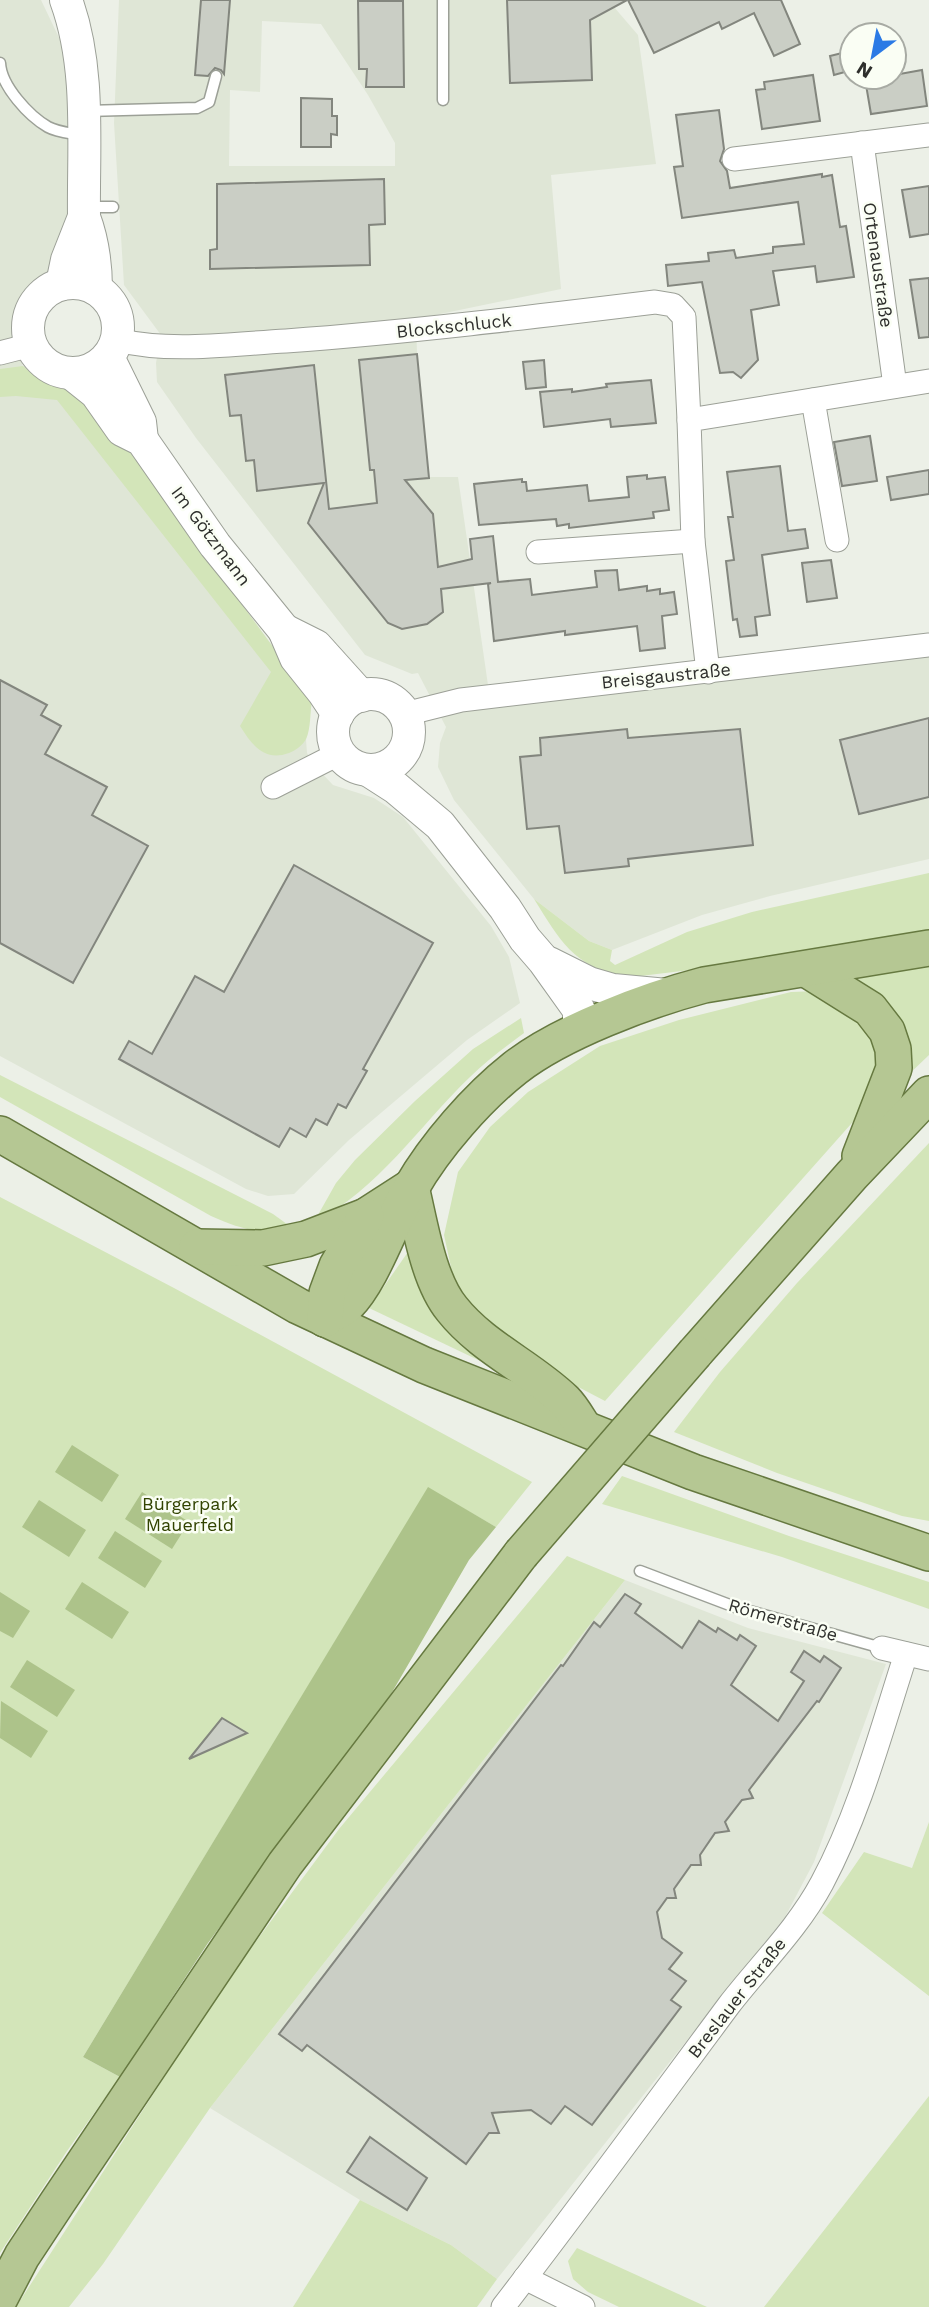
<svg xmlns="http://www.w3.org/2000/svg" width="929" height="2307" viewBox="0 0 929 2307" font-family="'Work Sans',sans-serif">
<style>
.built{fill:#dfe6d6;fill-rule:evenodd}
.green{fill:#d3e5b9}
.forest{fill:#adc38a}
.building{fill:#cacec5;stroke:#83867e;stroke-width:2}
.lines{fill:none;stroke-linecap:round;stroke-linejoin:round}
.lane-casing{stroke:#9ca097;stroke-width:13}
.street-casing{stroke:#9ca097;stroke-width:25}
.secondary-casing{stroke:#9ca097;stroke-width:34}
.primary-casing{stroke:#667940;stroke-width:38}
.lane{stroke:#fff;stroke-width:10}
.street{stroke:#fff;stroke-width:23}
.secondary{stroke:#fff;stroke-width:32}
.primary{stroke:#b5c793;stroke-width:35}
.primary-bridge-casing{stroke:#667940;stroke-width:38;stroke-linecap:butt}
.primary-bridge{stroke:#b5c793;stroke-width:35}
.labels{text-anchor:middle;stroke-width:5;stroke-linejoin:round;paint-order:stroke}
.street-label{font-size:18px;fill:#2e2f2c;stroke:#fafef4}
.park-label{font-size:18px;fill:#314300;stroke:#fafef4}
</style>
<rect width="100%" height="100%" fill="#ecf0e7"/>
<g class="built">
<polygon points="0,0 41,0 63,46 72,119 69,239 59,262 28,286 13,313 12,342 23,366 37,378 60,388 83,388 312,700 306,740 307,753 313,764 333,785 374,798 403,817 491,926 509,957 520,1003 467,1040 349,1140 294,1194 268,1196 246,1189 0,1056"/>
<path d="M119 0H608L638 35 656 164 551 175 561 289 416 319 417 354 429 477H458L490 699 929 653V859L770 896 702 915 612 950 589 941 534 899 454 800 438 767 440 743 446 727 418 673 412 674 365 655 196 438 157 382 156 363 161 335 124 285 114 123ZM262 21 321 24 368 95 395 143V166H229L230 90 260 92Z"/>
<polygon points="625,1580 748,1628 886,1664 814,1862 785,1917 497,2279 451,2245 360,2200 210,2108"/>
</g>
<g class="green">
<path d="M23 366C42 383 58 388 83 388L312 700C310 711 311 729 306 739 303 745 295 751 289 753 264 762 252 745 240 726L271 672 57 400 16 396 0 397V369Z"/>
<path d="M929 873V935L756 962 624 978C572 964 561 942 534 899L589 941 612 950 610 961 615 965 687 932 752 912Z"/>
<polygon points="929,959 929,1055 906,1077 844,974"/>
<path d="M817 991C840 1003 879 1027 879 1057 878 1073 871 1091 867 1106L605 1401 523 1358 464 1299 453 1276 444 1235 458 1172 490 1127 528 1092 600 1046 679 1020 791 992Z"/>
<path d="M521 1018 524 1033C505 1047 486 1061 470 1077 419 1126 378 1190 314 1222L336 1183 355 1160 415 1101 473 1049Z"/>
<path d="M0 1075 273 1214 291 1227C258 1235 241 1229 211 1216L0 1097Z"/>
<polygon points="929,1143 929,1521 902,1516 777,1473 674,1432 720,1372 797,1283"/>
<polygon points="0,1197 174,1288 532,1482 496,1527 428,1488 83,2057 120,2077 67,2151 0,2253"/>
<polygon points="417,1239 495,1368 369,1308"/>
<polygon points="622,1476 789,1536 929,1582 929,1609 782,1557 602,1504"/>
<polygon points="567,1556 625,1580 210,2108 103,2264 69,2307 16,2307 223,1986 339,1829"/>
<polygon points="929,1822 929,1996 822,1913 864,1852 912,1868"/>
<polygon points="929,2096 929,2307 764,2307"/>
<polygon points="360,2200 451,2245 497,2279 477,2307 293,2307"/>
<polygon points="577,2248 707,2307 619,2307 588,2292 573,2279 568,2261"/>
</g>
<g class="forest">
<polygon points="72,1445 119,1475 102,1502 55,1472"/>
<polygon points="428,1487 496,1527 469,1560 391,1694 208,1943 120,2077 83,2057"/>
<polygon points="142,1492 189,1522 172,1549 125,1519"/>
<polygon points="39,1500 86,1530 69,1557 22,1527"/>
<polygon points="115,1531 162,1561 145,1588 98,1558"/>
<polygon points="82,1582 129,1612 112,1639 65,1609"/>
<polygon points="0,1592 30,1611 13,1638 0,1631"/>
<polygon points="27,1660 75,1690 57,1717 10,1687"/>
<polygon points="1,1701 48,1731 31,1758 0,1738"/>
</g>
<g class="building">
<polygon points="201,0 230,0 224,74 221,70 215,68 208,76 195,75"/>
<polygon points="507,0 627,0 590,20 592,80 510,83"/>
<polygon points="628,0 781,0 800,44 774,56 754,13 722,29 719,22 654,53"/>
<polygon points="358,1 403,1 404,87 366,87 367,69 359,69"/>
<polygon points="850,51 852,70 834,75 830,56"/>
<polygon points="922,70 927,106 871,114 865,79 894,77 894,75"/>
<polygon points="813,75 820,121 762,129 756,90 765,89 764,82"/>
<polygon points="301,98 332,99 332,116 337,116 337,135 331,134 331,147 301,147"/>
<polygon points="719,110 724,149 720,161 727,171 730,188 822,174 822,177 832,175 840,227 846,226 854,277 817,282 815,266 773,271 779,305 751,310 758,360 741,378 733,372 720,373 702,282 668,286 666,265 709,261 708,253 734,250 736,258 773,253 773,247 804,244 798,202 682,218 674,167 683,166 676,115"/>
<polygon points="384,179 385,224 369,225 370,265 210,269 210,250 217,249 217,184"/>
<polygon points="929,186 929,234 910,237 902,190"/>
<polygon points="929,278 929,337 919,338 910,280"/>
<polygon points="417,354 429,478 405,480 433,514 438,567 472,559 470,539 493,536 498,582 530,579 532,595 597,587 595,571 617,570 619,590 647,586 647,591 660,589 660,594 674,592 677,614 662,616 665,648 640,651 637,626 565,635 565,631 494,641 488,584 491,583 441,589 443,612 427,624 402,629 388,623 308,523 324,483 257,491 254,460 246,461 241,415 230,416 225,375 314,365 329,509 377,503 374,470 370,470 359,360"/>
<polygon points="544,360 546,387 526,389 523,362"/>
<polygon points="651,380 656,423 611,427 610,419 544,427 540,392 572,389 572,392 607,387 606,384"/>
<polygon points="870,436 877,481 842,486 834,442"/>
<polygon points="780,466 788,531 805,529 808,548 762,555 770,615 755,617 757,635 740,637 737,619 733,620 726,561 734,560 728,517 733,517 727,472"/>
<polygon points="929,470 929,494 891,500 887,477"/>
<polygon points="647,475 647,479 665,477 669,510 653,512 654,518 569,528 569,524 557,526 556,519 479,525 474,484 522,479 522,482 526,482 527,491 587,485 589,501 629,497 627,477"/>
<polygon points="831,560 837,598 807,602 802,563"/>
<polygon points="0,680 47,705 41,715 61,726 45,754 107,787 92,815 148,846 73,983 0,943"/>
<polygon points="929,718 929,797 859,814 840,740"/>
<polygon points="627,729 628,738 740,729 753,845 628,859 629,866 565,873 559,826 527,829 520,757 541,755 540,738"/>
<polygon points="294,865 433,943 363,1069 367,1071 346,1108 338,1104 327,1125 316,1119 306,1137 290,1128 279,1147 119,1059 129,1041 152,1054 195,976 224,992"/>
<polygon points="625,1594 641,1604 635,1613 682,1648 699,1621 716,1632 718,1628 737,1640 740,1635 756,1646 731,1685 778,1721 804,1681 791,1672 804,1651 820,1662 824,1656 841,1668 819,1702 817,1701 749,1790 753,1798 742,1800 725,1822 729,1831 715,1833 700,1855 701,1865 691,1865 674,1889 676,1898 667,1898 657,1912 662,1938 682,1953 669,1969 686,1981 671,2000 681,2007 592,2125 565,2106 551,2124 531,2110 492,2113 499,2133 489,2133 466,2164 307,2045 302,2051 279,2034 561,1665 563,1666 594,1622 600,1627"/>
<polygon points="222,1718 247,1733 189,1759"/>
<polygon points="370,2137 427,2178 407,2210 347,2172"/>
</g>
<g class="lines">
<g class="lane-casing">
<g id="lane">
<path d="M0 63C1 86 29 116 48 127 57 132 70 133 80 135"/>
<polyline points="443,100 443,0"/>
<polyline points="86,111 197,108 209,102 216,76"/>
<polyline points="87,207 113,207"/>
<polyline points="640,1571 735,1607 882,1648"/>
</g>
</g>
<g class="street-casing">
<g id="street">
<polyline points="862,143 895,386"/>
<polyline points="734,159 929,135"/>
<path d="M117 340C172 353 229 344 286 341 409 332 532 317 655 302L673 305 684 317 689 420"/>
<polyline points="0,353 31,345"/>
<polyline points="813,400 837,540"/>
<polyline points="538,552 693,541"/>
<polyline points="708,672 693,541 689,420 929,381"/>
<polyline points="405,714 461,700 929,645"/>
<polyline points="273,787 340,753"/>
<polyline points="882,1648 929,1659"/>
<polyline points="525,2278 583,2307"/>
<path d="M503 2307C580 2207 654 2106 729 2005 760 1965 798 1928 822 1883 860 1812 881 1731 906 1654"/>
</g>
</g>
<g class="secondary-casing">
<g id="secondary">
<path d="M66 0C91 68 83 146 84 217 93 241 96 263 96 289"/>
<circle cx="73" cy="328" r="45"/>
<polyline points="62,284 67,260 84,217"/>
<polyline points="108,357 140,422 142,440"/>
<polyline points="71,373 96,393 122,430 142,440 215,545 284,630 296,658 324,693 338,714"/>
<polyline points="284,630 316,646 361,696"/>
<circle cx="371" cy="732" r="38"/>
<polyline points="368,770 396,788 440,825 505,908 525,939 544,961 579,1010 579,1031"/>
<polyline points="549,963 589,983 613,990 667,995"/>
</g>
</g>
<g class="primary-casing">
<g id="primary">
<polyline points="806,969 870,1009 887,1031 893,1049 894,1068 860,1156"/>
<polyline points="0,1134 298,1306 424,1365 693,1472 929,1553"/>
<path d="M411 1187C420 1224 428 1280 452 1309 483 1348 530 1367 565 1401 572 1408 578 1419 584 1428"/>
<polyline points="197,1247 263,1248 306,1239 366,1216 411,1187"/>
<path d="M325 1319C332 1314 341 1310 347 1305 373 1279 391 1221 411 1188 435 1146 477 1098 515 1068 561 1032 647 1000 704 985L929 948"/>
<polyline points="325,1319 327,1293 337,1266 366,1216"/>
<polyline points="695,1353 852,1175 929,1094"/>
<polyline points="0,2298 22,2256 57,2203 285,1864 521,1554"/>
</g>
</g>
<use href="#lane" class="lane"/>
<use href="#street" class="street"/>
<use href="#secondary" class="secondary"/>
<use href="#primary" class="primary"/>
<g class="primary-bridge-casing">
<polyline id="primary-bridge" points="521,1554 695,1353"/>
</g>
<use href="#primary-bridge" class="primary-bridge"/>
</g>
<g class="labels">
<g class="street-label">
<text transform="translate(878 265) rotate(82)" y="6">Ortenaustraße</text>
<text transform="translate(454 326) rotate(-6)" y="6">Blockschluck</text>
<text transform="translate(211 536) rotate(53)" y="6">Im Götzmann</text>
<text transform="translate(666 676) rotate(-6)" y="6">Breisgaustraße</text>
<text transform="translate(783 1620) rotate(16)" y="6">Römerstraße</text>
<text transform="translate(737 1998) rotate(-52)" y="6">Breslauer Straße</text>
</g>
<g class="park-label">
<text x="190" y="1510">Bürgerpark<tspan x="190" dy="21">Mauerfeld</tspan></text>
</g>
</g>
<g transform="translate(873 56) rotate(212)"><circle r="33" fill="#fafef4" stroke="#a8aba4" stroke-width="2"/>
<path d="M0-5L12 26L0 18L-12 26Z" fill="#2b7ae5"/>
<text y="-10" font-size="19" font-weight="bold" text-anchor="middle" fill="#2e2f2c">N</text>
</g>
</svg>
